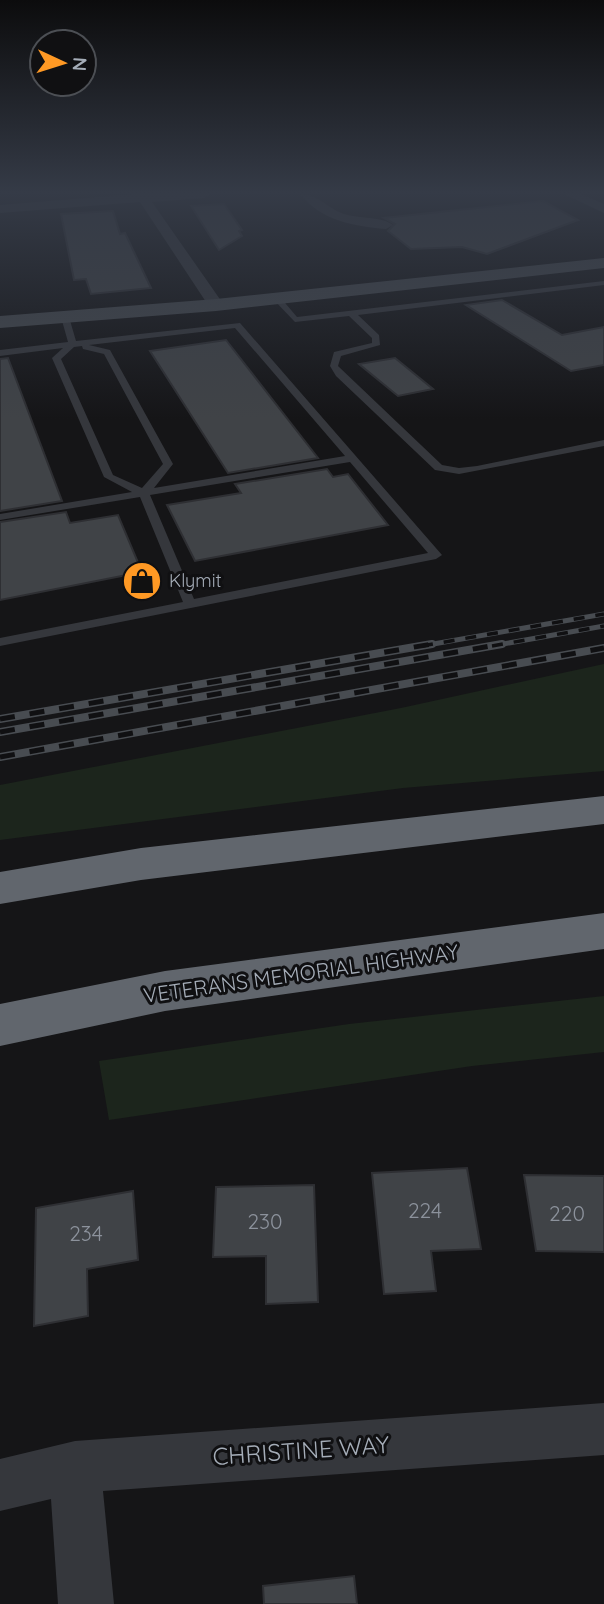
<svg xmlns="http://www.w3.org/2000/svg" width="604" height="1604" viewBox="0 0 604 1604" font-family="Quicksand,sans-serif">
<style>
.green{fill:#1c251c}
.building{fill:#404347;stroke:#2e2f33;stroke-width:2}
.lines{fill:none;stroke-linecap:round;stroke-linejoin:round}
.lane{fill:#35373c;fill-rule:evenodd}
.street{fill:#35373c;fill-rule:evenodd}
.secondary{fill:#43474c;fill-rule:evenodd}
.highway{fill:#61666d;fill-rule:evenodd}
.rail-far1-casing{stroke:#484c51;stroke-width:5}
.rail-casing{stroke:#484c51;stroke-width:8}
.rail-far1{stroke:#101012;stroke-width:3.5;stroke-dasharray:11;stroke-linecap:butt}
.rail{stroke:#101012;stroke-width:5;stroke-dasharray:15;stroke-linecap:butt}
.labels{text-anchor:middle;stroke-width:6;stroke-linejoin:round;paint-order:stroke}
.far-poi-label{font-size:18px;fill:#a5adb8;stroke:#101012;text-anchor:start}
.street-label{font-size:21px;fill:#a5adb8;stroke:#101012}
.near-number-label{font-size:21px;fill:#8c929c}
.near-street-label{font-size:24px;fill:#a5adb8;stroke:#101012}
</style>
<rect width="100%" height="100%" fill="#151517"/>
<g class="green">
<polygon points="604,664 604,771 403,788 0,840 0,785 401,708"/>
<polygon points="604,996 604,1052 472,1066 109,1120 99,1061 349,1024"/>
</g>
<g class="building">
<polygon points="543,201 578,220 487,254 462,247 411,249 388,231 395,224 384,218"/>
<polygon points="224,204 242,230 239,231 242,236 219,250 191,206"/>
<polygon points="113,211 120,234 125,233 151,288 91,294 86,279 74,280 61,214"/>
<polygon points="502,300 562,335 604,327 604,365 571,371 466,305"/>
<polygon points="226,340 318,458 228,473 150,351"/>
<polygon points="8,358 62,501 0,511 0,359"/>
<polygon points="395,358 433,389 398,396 359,364"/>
<polygon points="327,469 333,477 348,474 388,525 195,561 167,505 241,493 235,484"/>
<polygon points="66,512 70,523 118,515 142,572 0,600 0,522"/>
<polygon points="467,1168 481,1249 431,1251 436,1291 384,1294 372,1173"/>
<polygon points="524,1175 604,1176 604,1252 536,1251"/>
<polygon points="314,1185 318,1302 266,1304 266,1256 213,1257 216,1187"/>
<polygon points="133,1191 138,1260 87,1269 88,1316 34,1326 36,1208"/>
<polygon points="354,1576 357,1604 264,1604 263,1586"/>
</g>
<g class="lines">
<g class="lane">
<polygon points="604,281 604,285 358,315 379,335 380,345 341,356 338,366 442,465 459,468 477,466 604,440 604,446 459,474 435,470 336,376 330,366 334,352 372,343 372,338 349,316 295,322 273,299 280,297 297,317"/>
<path d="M65 315 69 317 76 341 240 323 442 555 436 559 0 646V638L183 602 140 497 0 520V514L132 492 104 477 52 358 63 348 0 356V350L68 342 61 317ZM235 328 345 456 154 488 173 464 110 350 89 345ZM82 346 83 349 104 354 163 464 142 488 113 475 61 359 74 347ZM350 462 428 553 194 599 150 495Z"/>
</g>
<g class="street">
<polygon points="135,194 210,194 204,198 152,202 224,305 222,308 210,308 140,202 0,213 0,205"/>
<path d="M300 194C318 194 327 208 344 214 359 219 382 216 393 225L386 229C353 226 322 221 300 194Z"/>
<polygon points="564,194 581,194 604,204 604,213"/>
<polygon points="604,1403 604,1455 103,1491 114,1604 58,1604 51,1499 0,1511 0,1459 75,1441"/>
</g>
<polygon class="secondary" points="604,258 604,268 216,311 0,328 0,316 216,299"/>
<g class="highway">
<polygon points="604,796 604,824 141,880 0,904 0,872 141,848"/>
<polygon points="604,913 604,949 165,1011 0,1046 0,1004 165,971"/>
</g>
<g class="rail-far1-casing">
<g id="rail-far1">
<polyline points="422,646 604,614"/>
<polyline points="492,646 604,626"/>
</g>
</g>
<g class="rail-casing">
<g id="rail">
<polyline points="0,719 432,644"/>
<polyline points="0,732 502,644"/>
<polyline points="0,757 604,648"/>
</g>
</g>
<use href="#rail-far1" class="rail-far1"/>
<use href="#rail" class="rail"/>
</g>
<linearGradient id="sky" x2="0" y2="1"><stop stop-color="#0c0c0d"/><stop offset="0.46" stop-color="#353b47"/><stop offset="1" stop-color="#353b47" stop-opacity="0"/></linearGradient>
<rect width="604" height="419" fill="url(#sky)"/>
<defs>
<g id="shop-disc" transform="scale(2.0125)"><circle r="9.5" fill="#ff9924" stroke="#101012"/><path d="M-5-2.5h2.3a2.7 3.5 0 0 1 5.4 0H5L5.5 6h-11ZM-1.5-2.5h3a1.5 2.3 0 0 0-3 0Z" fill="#111"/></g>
</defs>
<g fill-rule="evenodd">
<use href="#shop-disc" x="142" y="581"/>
</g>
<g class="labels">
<g class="far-poi-label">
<text x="169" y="587">Klymit</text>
</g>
<g class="street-label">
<text transform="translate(301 974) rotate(-8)" y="7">VETERANS MEMORIAL HIGHWAY</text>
</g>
<g class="near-number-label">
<text x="425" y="1218">224</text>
<text x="567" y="1221">220</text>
<text x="265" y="1229">230</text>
<text x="86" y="1241">234</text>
</g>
<g class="near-street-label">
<text transform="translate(301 1451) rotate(-4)" y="8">CHRISTINE WAY</text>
</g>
</g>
<g transform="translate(63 63) rotate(94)"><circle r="33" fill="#101012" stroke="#4c4f54" stroke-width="2"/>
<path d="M0-5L12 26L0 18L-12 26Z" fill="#ff9924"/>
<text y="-10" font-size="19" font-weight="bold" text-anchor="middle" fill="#a5adb8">N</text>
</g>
</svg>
